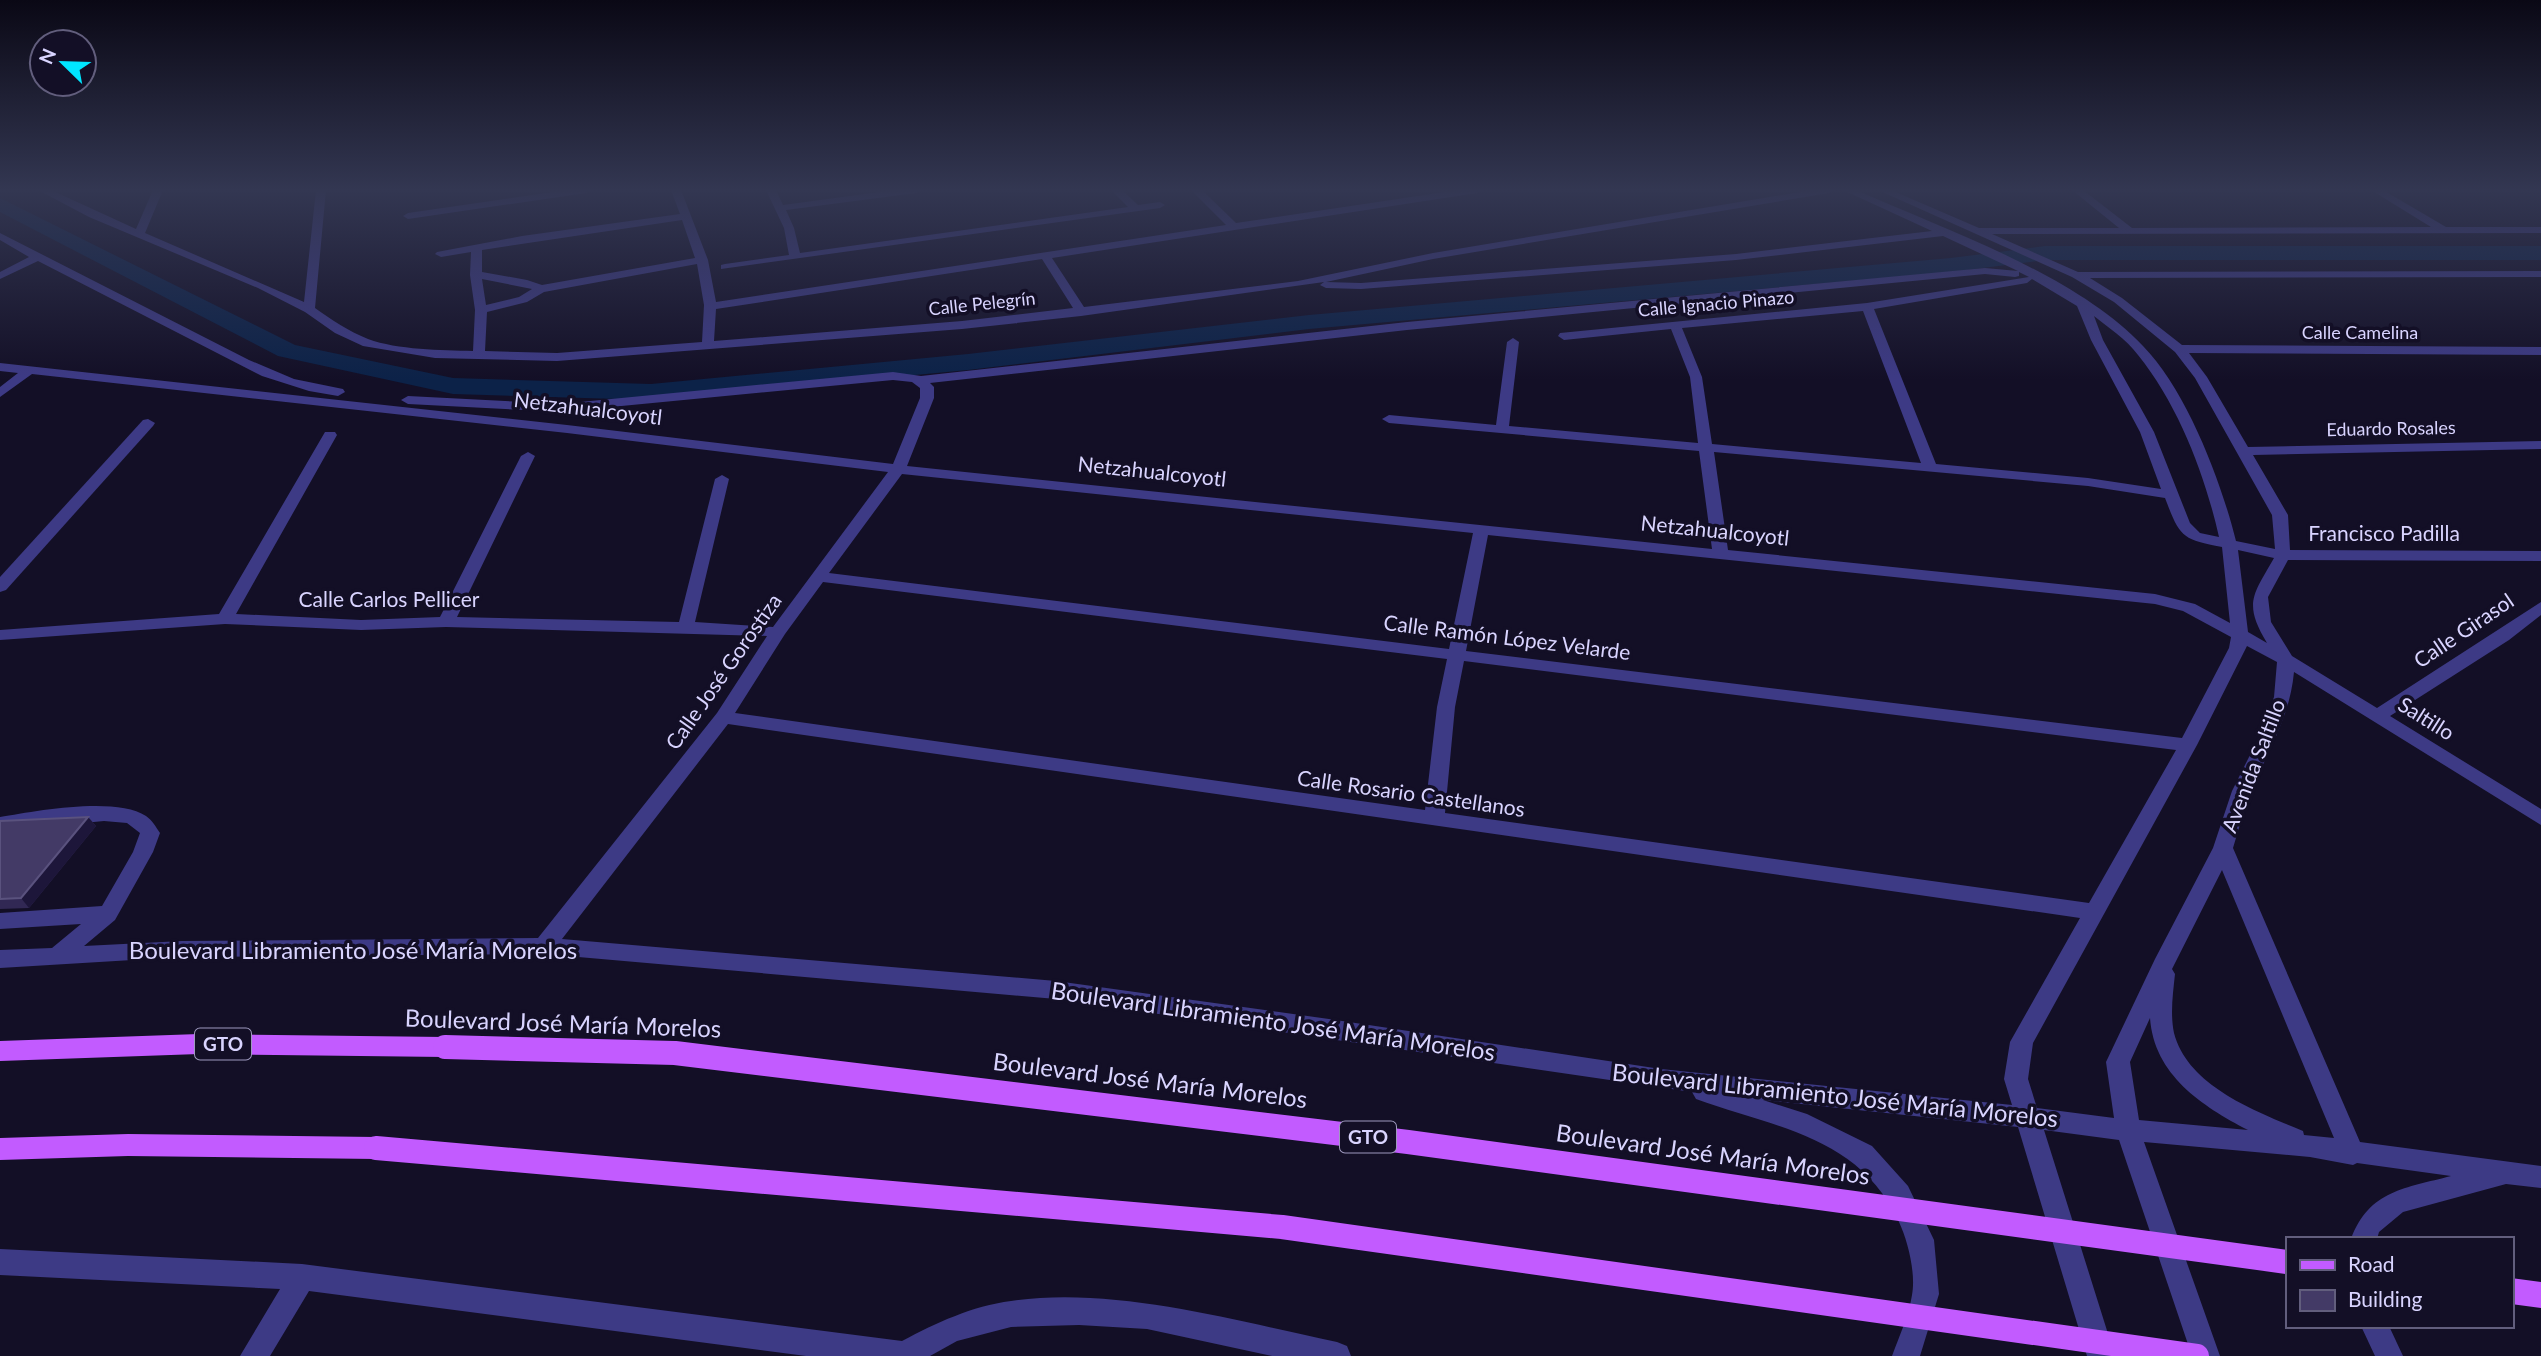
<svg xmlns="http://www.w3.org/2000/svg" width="2541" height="1356" viewBox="0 0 2541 1356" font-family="Lato,sans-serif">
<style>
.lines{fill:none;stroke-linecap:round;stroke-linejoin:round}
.canal{fill:#0c2248;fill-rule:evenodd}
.minor{fill:#3d3a85;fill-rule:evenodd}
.major{fill:#c25bff;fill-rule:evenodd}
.major-bridge{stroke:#c25bff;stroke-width:24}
.wall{fill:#312854}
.shaded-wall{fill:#1d163a}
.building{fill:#433a66;stroke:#5a527e;stroke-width:2}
.labels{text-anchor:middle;stroke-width:7;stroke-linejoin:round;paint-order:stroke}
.far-street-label{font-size:18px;fill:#d9d4ff;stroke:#130f26}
.shield{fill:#130f26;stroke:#9e99be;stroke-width:2}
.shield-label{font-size:19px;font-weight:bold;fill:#d9d4ff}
.street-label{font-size:21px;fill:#d9d4ff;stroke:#130f26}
.near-street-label{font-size:24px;fill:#d9d4ff;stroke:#130f26}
</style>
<rect width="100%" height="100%" fill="#130f26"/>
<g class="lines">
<polygon class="canal" points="0,198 295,345 453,378 651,384 968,354 1309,315 1951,258 2045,246 2541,246 2541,260 2045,260 1951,272 1309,329 968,370 651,400 453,394 278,356 0,212"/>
<g class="minor">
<path d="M38 190H51L136 229 153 190H163L145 233 304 302 316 190H326L315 308C332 320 348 331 368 339 398 350 441 350 473 351L475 310 470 275 471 252 441 257 435 254 437 252 522 236 680 214 671 190H681L708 260 716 302 1226 225 1191 190H1202L1236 223 1458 190H1482L1477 193 1052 258 1084 307 1298 281 1433 253 1812 190H1834L1829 193 1433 259 1326 282 1361 283 1736 254 1932 231 1843 190H1856C1946 230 2075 274 2143 346 2187 391 2221 481 2236 541L2275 549 2272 515 2195 378 2175 352 2114 302 2072 277 1878 190H1891L1979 228H2119L2072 190H2083L2132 228 2431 227 2371 190H2383L2446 227H2541V233L1992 234 2078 272 2541 271V277L2090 278 2122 298 2182 345 2541 347V355L2189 353 2207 377 2248 447 2541 441V449L2253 455 2288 515 2290 550 2541 551V561L2288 560 2268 597 2271 622 2292 656 2377 708 2541 602V615L2509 640 2390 716 2541 809V825L2294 672C2290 717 2268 750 2252 790 2244 809 2239 829 2233 848L2360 1142 2541 1166V1188L2506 1184 2403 1212 2379 1232 2377 1239H2351C2369 1190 2406 1188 2451 1176L2357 1163 2353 1165 2310 1157 2144 1142 2220 1356H2192L2119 1140 2044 1130 2115 1356H2087L2018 1127 1763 1100 1807 1114 1872 1146 1908 1186 1934 1240 1939 1294 1920 1356H1892C1899 1337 1909 1315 1912 1295 1916 1274 1908 1241 1899 1222 1859 1136 1776 1128 1696 1099L1692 1092 1056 999 544 954 182 957 0 968V950L52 948 81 924 0 929V913L102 906 133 852 140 833 127 823 104 821 0 831V817C35 811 116 796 146 816 152 820 156 827 160 833L153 852 115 920 84 946 182 941 538 938 717 713 767 636 446 627 361 630 225 624 0 640V630L219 614 325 432H335L337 435 236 614 361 620 440 617 521 456 528 452 535 456 457 617 679 622 715 479 722 475 729 479 695 622 773 627 888 472 567 433 32 374 0 397V387L18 373 0 371V363L567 425 893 464 920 398V388L912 382 893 380 580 410 543 411 408 404 401 400 408 396 543 403 580 402 893 372 921 376 1407 322 1985 268 2018 271 1943 236 1736 260 1361 289 1326 288 1320 285 1324 282 1081 316 962 329 557 361 435 358 363 346 335 333 305 312 258 288 89 217ZM682 220 695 258 542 285 527 280 482 272V250ZM1042 259 1073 308 962 321 714 341 716 309ZM697 264 704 305 702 342 557 353 485 351 487 312 527 302 544 292ZM2019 272 2029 277 1867 303 1560 333 1558 336 1564 340 1671 329 1690 377 1698 443 1509 426 1519 342 1513 338 1507 342 1496 425 1389 415 1382 419 1389 423 1699 451 1712 549 907 466 934 398V387L930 383 1407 330 1985 274 2015 277 2019 276ZM482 279 532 289 519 297 486 305ZM2032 279 2077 306 2091 340 2140 432 2161 489 2088 478 1936 464 1874 309 2027 283ZM1863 311 1921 463 1712 444 1702 377 1682 328ZM2094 316C2109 328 2126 339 2138 355 2179 406 2205 475 2219 537L2200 533 2190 523 2154 432 2103 340ZM1714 452 2088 486 2165 498C2180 537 2181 539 2222 547L2230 623 2195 604 2155 594 1728 550ZM902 474 1473 533 1449 649 829 573ZM1488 535 2155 604 2183 611 2231 637 2229 648 2182 738 1466 651ZM2238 550 2274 558C2253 595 2243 603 2267 643L2248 632ZM823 582 1447 659 1437 707 1425 810 735 713 785 634ZM2247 646 2277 662 2274 697 2262 731 2232 791 2213 848 2155 959 2106 1062 2114 1118 2037 1108 2028 1079 2033 1043 2197 745ZM1464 661 2176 750 2089 903 1445 813 1455 707ZM728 724 2080 918 2010 1042 2004 1079 2012 1105 1661 1069 1329 1019 1056 981 562 939ZM2222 870 2334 1138 2304 1135 2303 1131C2258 1112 2188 1087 2174 1033 2170 1014 2173 993 2175 974L2172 969ZM2150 1018C2154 1075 2202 1106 2248 1130L2139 1120 2130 1062Z"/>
<polygon points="566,190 591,190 586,193 408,219 403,216 408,213"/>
<polygon points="766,190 776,190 783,205 894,190 921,190 916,193 786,210 794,228 800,253 1128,207 1111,190 1122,190 1138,205 1160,202 1165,205 1160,208 721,269 721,265 725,264 789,255 784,228"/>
<polygon points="0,233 249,360 294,379 343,389 345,392 338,396 309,391 262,376 38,261 0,279 0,272 29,257 0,240"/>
<polygon points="148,419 155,423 153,426 6,590 0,592 0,577 143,420"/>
<path d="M0 1249 302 1264 902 1341C936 1323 972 1306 1011 1301 1115 1286 1235 1321 1337 1342L1347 1346 1351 1356H1272L1147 1329 1079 1325 1011 1327 957 1341 930 1356H806L309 1291 270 1356H240L280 1289 0 1275Z"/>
<polygon points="2361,1326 2389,1326 2403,1356 2375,1356"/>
</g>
<g class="major">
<polygon points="199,1034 445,1037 453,1040 457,1047 453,1054 445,1057 199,1054 0,1061 0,1041"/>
<polygon points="128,1134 376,1137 385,1140 388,1148 385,1156 376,1159 128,1156 0,1160 0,1138"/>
<polygon points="2511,1278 2541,1282 2541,1308 2511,1304"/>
</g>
<g class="major-bridge">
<polyline points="445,1047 675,1053 1408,1142 2287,1262"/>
<polyline points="376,1148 1282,1227 2197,1356"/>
</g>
</g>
<polygon class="wall" points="88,817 96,826 29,908 0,909 0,821"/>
<polygon class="shaded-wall" points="88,817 96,826 29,908 21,898"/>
<polygon class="building" points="88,817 21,898 0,899 0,821"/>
<linearGradient id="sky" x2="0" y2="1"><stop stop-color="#0a0815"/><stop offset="0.5" stop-color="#333752"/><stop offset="1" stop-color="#333752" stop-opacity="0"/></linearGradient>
<rect width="2541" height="380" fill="url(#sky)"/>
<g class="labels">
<g class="far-street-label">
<text transform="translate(982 304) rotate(-6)" y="6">Calle Pelegrín</text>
<text transform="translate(1716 304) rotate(-5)" y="6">Calle Ignacio Pinazo</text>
<text x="2360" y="339">Calle Camelina</text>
<text transform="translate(2391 429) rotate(-1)" y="6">Eduardo Rosales</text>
</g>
<g class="shield">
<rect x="195" y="1028.5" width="56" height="31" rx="5"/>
<rect x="1340" y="1121.5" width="56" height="31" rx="5"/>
</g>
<g class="shield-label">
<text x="223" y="1051">GTO</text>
<text x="1368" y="1144">GTO</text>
</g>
<g class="street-label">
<text transform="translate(588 409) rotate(7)" y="7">Netzahualcoyotl</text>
<text transform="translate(1152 472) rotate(6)" y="7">Netzahualcoyotl</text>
<text transform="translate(1715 531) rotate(6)" y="7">Netzahualcoyotl</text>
<text x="2384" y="541">Francisco Padilla</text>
<text x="389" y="607">Calle Carlos Pellicer</text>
<text transform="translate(2464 631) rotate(-34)" y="7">Calle Girasol</text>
<text transform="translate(1507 638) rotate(7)" y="7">Calle Ramón López Velarde</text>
<text transform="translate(724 672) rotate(-55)" y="7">Calle José Gorostiza</text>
<text transform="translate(2426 719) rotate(32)" y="7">Saltillo</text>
<text transform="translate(2254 766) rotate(-69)" y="7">Avenida Saltillo</text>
<text transform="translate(1411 794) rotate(8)" y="7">Calle Rosario Castellanos</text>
</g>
<g class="near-street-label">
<text x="353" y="959">Boulevard Libramiento José María Morelos</text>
<text transform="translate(1273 1022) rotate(8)" y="8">Boulevard Libramiento José María Morelos</text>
<text transform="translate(563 1024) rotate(2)" y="8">Boulevard José María Morelos</text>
<text transform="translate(1150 1081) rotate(7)" y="8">Boulevard José María Morelos</text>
<text transform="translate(1835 1096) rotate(6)" y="8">Boulevard Libramiento José María Morelos</text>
<text transform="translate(1713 1155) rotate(8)" y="8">Boulevard José María Morelos</text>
</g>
</g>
<rect x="2286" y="1237" width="228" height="91" fill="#130f26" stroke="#625e7d" stroke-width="2"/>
<rect x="2300" y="1260" width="35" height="10" fill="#c25bff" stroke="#625e7d" stroke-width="2"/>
<text x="2348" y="1272" font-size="21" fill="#d9d4ff">Road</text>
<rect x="2300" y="1290" width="35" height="21" fill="#433a66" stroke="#625e7d" stroke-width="2"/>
<text x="2348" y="1307" font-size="21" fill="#d9d4ff">Building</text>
<g transform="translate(63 63) rotate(293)"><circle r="33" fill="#130f26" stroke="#625e7d" stroke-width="2"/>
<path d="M0-5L12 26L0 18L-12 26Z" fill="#00e5ff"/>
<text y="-10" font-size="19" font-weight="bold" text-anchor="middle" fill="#d9d4ff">N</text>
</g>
</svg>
